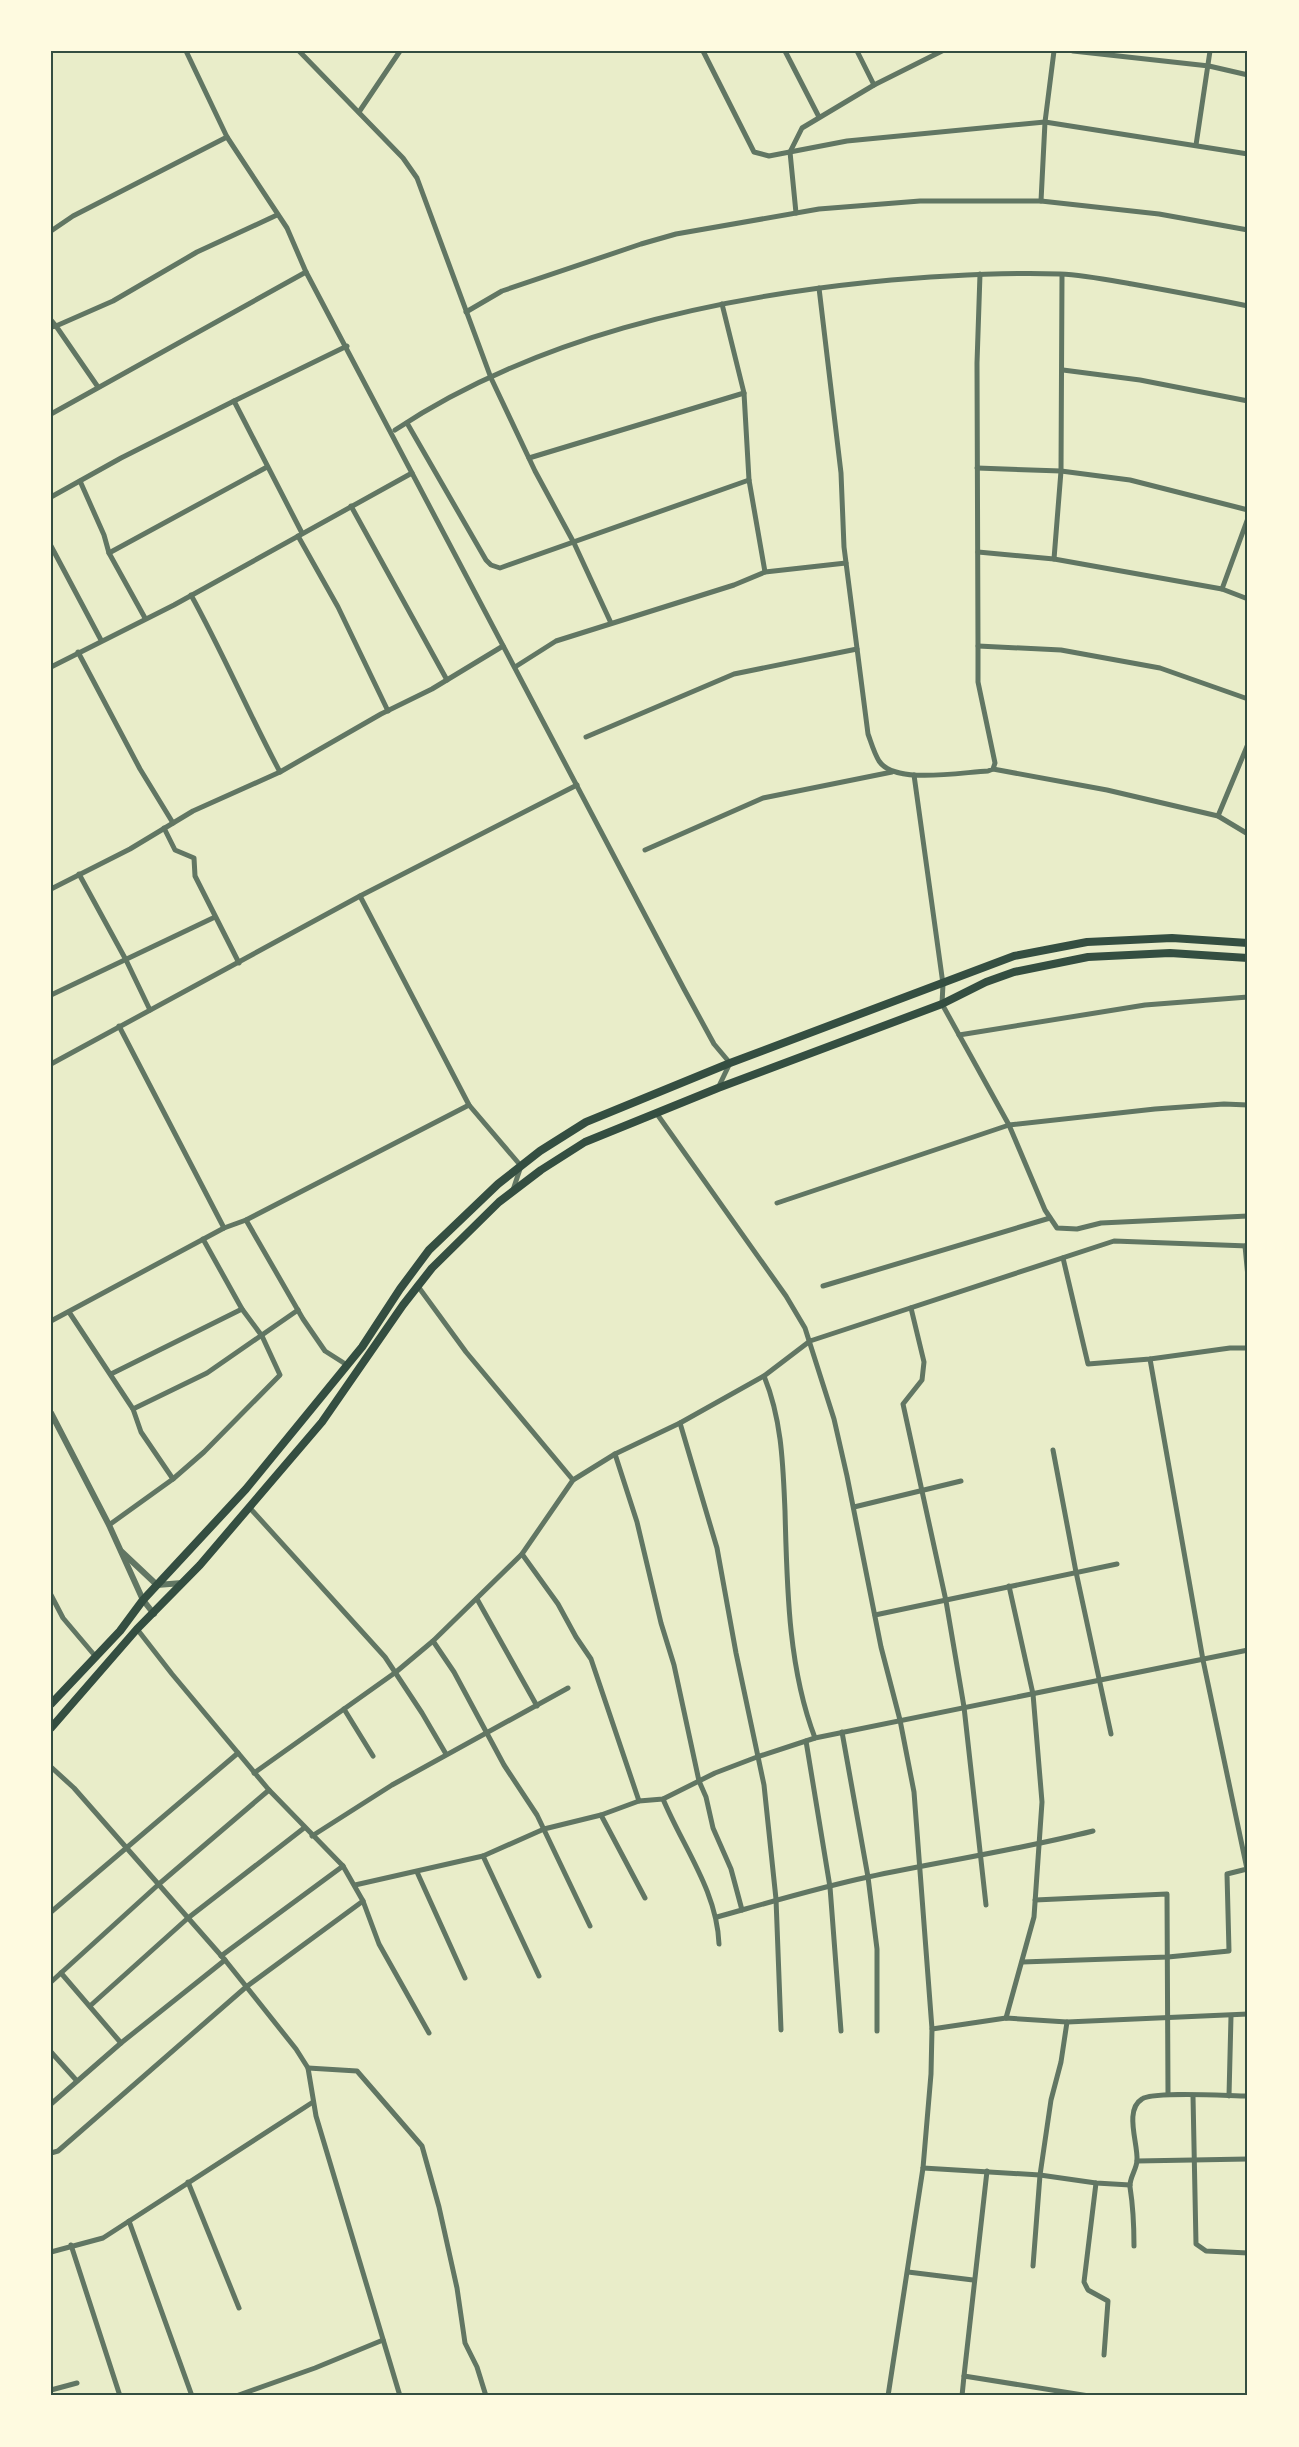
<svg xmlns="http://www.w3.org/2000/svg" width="1299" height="2447" viewBox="0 0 1299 2447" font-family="Manrope,sans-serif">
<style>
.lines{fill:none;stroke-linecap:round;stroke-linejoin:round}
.minor{stroke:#617663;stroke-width:5}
.tertiary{stroke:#617663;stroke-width:6}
.trunk{stroke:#344e41;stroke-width:8}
.neatline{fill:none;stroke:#344e41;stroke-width:2}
</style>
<rect width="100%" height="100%" fill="#e9edc9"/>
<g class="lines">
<g class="minor">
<polyline points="186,51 227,137 287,228 306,272 684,989 714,1044 730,1063 718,1088"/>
<polyline points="299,51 403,158 417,178 491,378 535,471 574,543 611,623"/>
<polyline points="703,51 754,152 769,156 847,141 1045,122 1248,154"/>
<polyline points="785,51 819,117"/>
<polyline points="857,51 874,85"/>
<polyline points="1073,51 1209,66 1248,75"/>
<polyline points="359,112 400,51"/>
<polyline points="1196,145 1210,51"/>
<polyline points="1041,201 1045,122 1054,51"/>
<polyline points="796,213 790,152 802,128 874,85 942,51"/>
<polyline points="51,231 73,216 227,137"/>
<path d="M819 288 841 473 844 547 868 734C871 742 874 753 879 761 895 785 962 772 988 771L993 769 995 763 978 682V646L977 363 980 274"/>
<polyline points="722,304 744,393 749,480 765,572"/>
<polyline points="466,312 502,291 641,244 676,234 819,209 920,201 1041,201 1159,214 1248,230"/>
<polyline points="51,320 56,326 51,327"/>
<polyline points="1063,370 1140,380 1248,401"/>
<polyline points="98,387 56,326 113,301 197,252 277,215"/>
<polyline points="234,401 347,346"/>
<polyline points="51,414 306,272"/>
<polyline points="407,423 486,560 491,565 500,568 749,480"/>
<path d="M395 430C534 338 707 299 871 282 935 276 996 272 1060 274 1084 275 1109 280 1132 284 1171 291 1209 298 1248 306"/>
<polyline points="529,458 744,393"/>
<polyline points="977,468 1061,471 1130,480 1248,510"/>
<polyline points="80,481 104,535 109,553 145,618"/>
<polyline points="51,497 121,458 234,401 302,533"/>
<polyline points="351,506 447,680"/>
<polyline points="298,536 338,607 388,711"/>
<polyline points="51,546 101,640"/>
<polyline points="978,552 1054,559 1222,589 1248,599"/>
<polyline points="109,553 267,467"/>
<polyline points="1054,559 1061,471 1062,275"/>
<polyline points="1222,589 1248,518"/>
<path d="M191 595C223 653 249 714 280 772"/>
<polyline points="978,646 1061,650 1160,668 1248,699"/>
<polyline points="78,652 140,769 173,823"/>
<polyline points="51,667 174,605 412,473"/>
<polyline points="515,667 556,641 734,585 765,572 846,563"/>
<polyline points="586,737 734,674 857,649"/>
<polyline points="993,769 1107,790 1218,816 1248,834"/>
<polyline points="914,775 943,984 942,1004 1009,1125 1045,1210 1057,1228 1077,1229 1101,1223 1248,1216"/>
<polyline points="1218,816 1248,744"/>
<polyline points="164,828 175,850 194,858 195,876 239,963"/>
<polyline points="645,850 763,798 892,772"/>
<polyline points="79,874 126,960 150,1010"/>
<polyline points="51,889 130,849 193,811 280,772 381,714 432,689 503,646"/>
<polyline points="360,896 469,1105 521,1166 513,1190"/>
<polyline points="51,995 215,917"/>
<polyline points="119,1026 224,1228"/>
<polyline points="959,1035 1145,1005 1248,997"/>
<polyline points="51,1064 360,896 577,785"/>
<polyline points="657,1114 786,1296 805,1328 834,1419 847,1476 881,1647 900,1720 914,1792 932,2029 931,2074 923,2168 888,2396"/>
<polyline points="777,1203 1009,1125 1155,1109 1224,1104 1248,1105"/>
<polyline points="246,1220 303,1319 325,1351 347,1365"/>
<polyline points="1245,1246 1248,1277"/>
<polyline points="1063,1258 1088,1364 1150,1359 1230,1348 1248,1348"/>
<polyline points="417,1285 466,1352 573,1480"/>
<polyline points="823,1286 1050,1218"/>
<polyline points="911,1308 924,1362 922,1380 903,1404 946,1601 964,1707 986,1905"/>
<polyline points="69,1312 133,1409 141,1432 173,1479"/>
<polyline points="51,1321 224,1228 246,1220 469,1105"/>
<polyline points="111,1374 242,1309"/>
<path d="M764 1376C782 1420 783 1465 785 1511 787 1586 788 1668 815 1738"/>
<polyline points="133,1409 207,1373 298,1310"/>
<polyline points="680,1423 717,1548 736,1653 764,1785 776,1899 781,2030"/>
<polyline points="1053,1450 1076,1572 1111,1734"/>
<polyline points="615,1454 637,1522 661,1623 674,1665 699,1781 706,1797 713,1828 731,1869 742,1910"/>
<polyline points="249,1507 385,1657 422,1713 446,1754"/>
<polyline points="854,1507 961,1481"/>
<polyline points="109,1525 173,1479 204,1452 280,1375 262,1336 242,1309 203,1239"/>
<polyline points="522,1554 558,1604 576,1637 591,1659 639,1801"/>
<polyline points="51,1595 63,1618 96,1657"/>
<polyline points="477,1599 537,1706"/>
<polyline points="875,1615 1117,1564"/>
<polyline points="137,1629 172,1674 269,1790 343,1866 363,1901 379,1944 429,2033"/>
<polyline points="433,1641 454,1672 504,1765 537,1815 590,1926"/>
<polyline points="344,1709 373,1756"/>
<polyline points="842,1732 868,1877 877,1949 877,2031"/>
<polyline points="806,1741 830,1887 841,2031"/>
<polyline points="51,1767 74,1788 225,1960 296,2049 308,2068 316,2116 400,2396"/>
<polyline points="254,1773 396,1672 433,1641 522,1554 573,1480 615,1454 680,1423 764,1376 810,1341 1114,1241 1248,1246"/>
<path d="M663 1799C683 1847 717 1891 719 1944"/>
<polyline points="601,1815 645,1898"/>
<polyline points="312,1836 392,1785 568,1688"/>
<polyline points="483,1856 539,1976"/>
<polyline points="417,1872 465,1978"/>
<polyline points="355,1885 483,1856 544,1829 601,1815 639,1801 663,1799 715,1773 757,1757 815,1738 1248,1650"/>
<polyline points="1035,1900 1167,1894 1168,2094"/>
<polyline points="51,1912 238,1753"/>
<path d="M717 1917C767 1903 817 1888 868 1877 943 1861 1018 1850 1093 1831"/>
<polyline points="221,1956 343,1866"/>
<polyline points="1022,1962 1168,1957 1229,1951 1227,1874 1247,1869 1203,1660 1150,1359"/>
<polyline points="61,1973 121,2043"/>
<polyline points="51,1982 159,1884 269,1790"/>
<polyline points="90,2006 188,1918 304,1828"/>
<polyline points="1006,2018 1034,1917 1042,1802 1033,1694 1009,1586"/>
<polyline points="932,2029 1006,2018 1067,2022 1248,2014"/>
<polyline points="51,2052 77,2081"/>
<polyline points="308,2068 357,2071 422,2146 439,2207 457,2288 465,2343 477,2367 486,2396"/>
<polyline points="1193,2096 1196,2244 1206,2251 1248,2253"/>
<polyline points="1229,2096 1231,2016"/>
<polyline points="51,2104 121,2043 225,1960"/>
<polyline points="51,2153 58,2151 246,1987 363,1901"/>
<polyline points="1137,2161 1248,2159"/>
<polyline points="923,2168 1040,2175 1096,2183 1130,2185"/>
<polyline points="188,2182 239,2308"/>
<polyline points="1096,2183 1084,2282 1088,2290 1108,2301 1104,2355"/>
<polyline points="129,2221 192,2396"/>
<polyline points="71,2245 120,2396"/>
<path d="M1134 2246C1134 2226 1133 2206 1130 2187 1129 2178 1137 2169 1137 2160 1138 2143 1124 2110 1142 2099 1154 2091 1229 2096 1248 2096"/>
<polyline points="51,2252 103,2238 313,2102"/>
<polyline points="1033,2266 1040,2175 1051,2100 1061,2062 1067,2022"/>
<polyline points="908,2272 973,2280"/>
<polyline points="964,2376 987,2171"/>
<polyline points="51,2390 77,2383"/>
<polyline points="236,2396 315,2368 383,2340"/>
<polyline points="962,2396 964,2376 1089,2396"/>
</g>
<g class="tertiary">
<polyline points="51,1413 109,1525 143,1600 154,1614"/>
<polyline points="122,1552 157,1585 182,1583"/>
</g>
<g class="trunk">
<polyline points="51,1704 120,1631 143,1600 246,1489 362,1347 400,1289 429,1250 498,1184 540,1151 586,1122 730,1063 1014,956 1087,942 1130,940 1172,938 1248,943"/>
<polyline points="51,1728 137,1629 200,1565 322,1422 403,1305 432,1268 499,1202 541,1170 585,1142 718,1088 942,1004 986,982 1014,972 1088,957 1170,953 1248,958"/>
</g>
</g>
<rect width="1299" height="2447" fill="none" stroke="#fefae0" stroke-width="105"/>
<rect x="52" y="52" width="1194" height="2342" class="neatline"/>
</svg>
